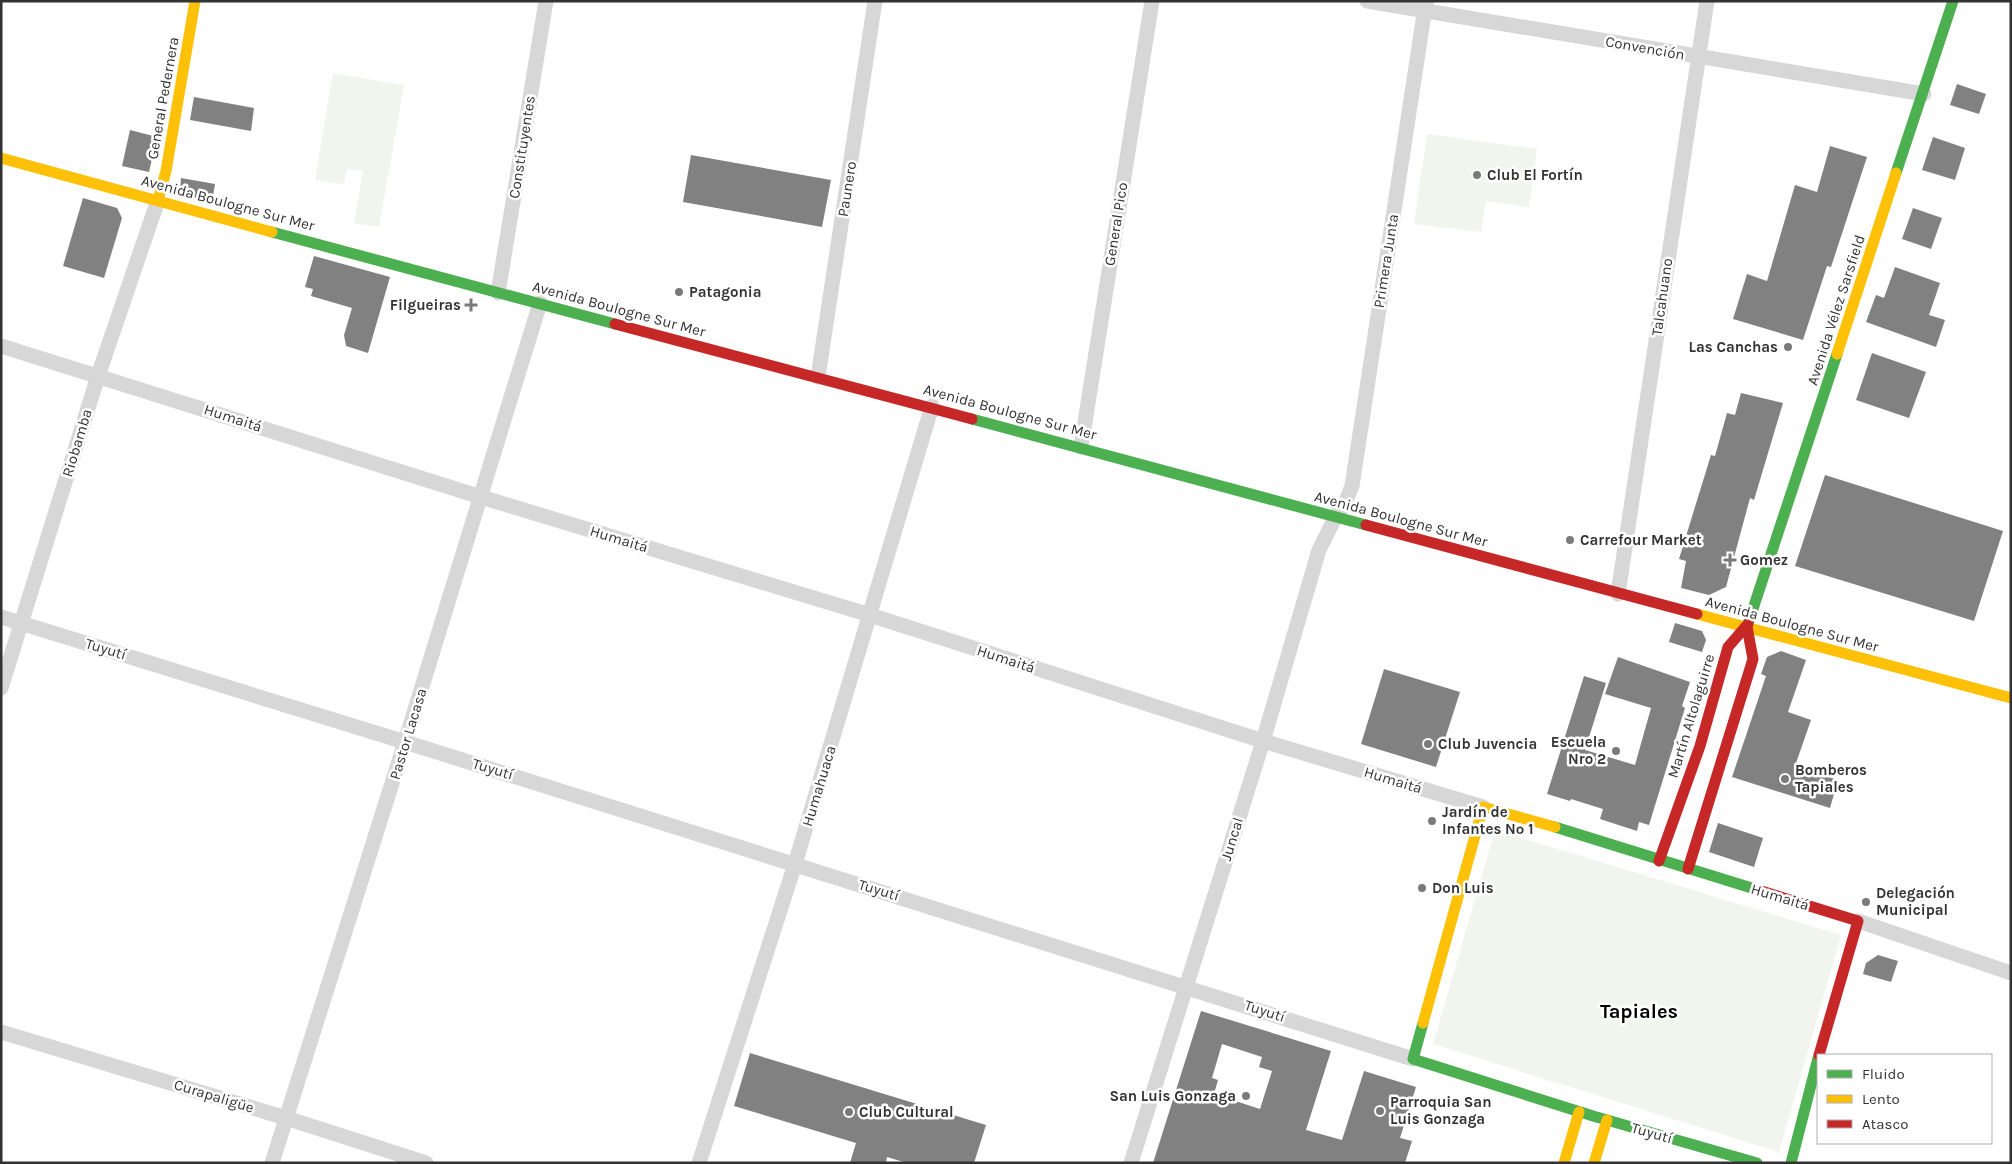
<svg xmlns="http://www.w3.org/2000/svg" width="2012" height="1164" viewBox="0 0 2012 1164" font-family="Karla,sans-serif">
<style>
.green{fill:#f1f5ed}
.building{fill:#818181;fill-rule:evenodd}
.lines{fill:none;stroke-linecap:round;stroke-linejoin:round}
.street{stroke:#d7d7d7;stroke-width:15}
.fast{stroke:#4caf50;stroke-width:11}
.slow{stroke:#ffc107;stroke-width:11}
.jam{stroke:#c62828;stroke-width:11}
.poi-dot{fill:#7a7a7a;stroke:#fff;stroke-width:2}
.labels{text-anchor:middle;stroke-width:5;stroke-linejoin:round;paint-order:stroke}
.street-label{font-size:15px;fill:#333;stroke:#fff}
.poi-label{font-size:15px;font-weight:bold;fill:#333;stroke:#fff;text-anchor:start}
.district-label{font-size:20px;font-weight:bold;fill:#000;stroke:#fff}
</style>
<rect width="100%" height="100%" fill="#fff"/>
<g class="green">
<polygon points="333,73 404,85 379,227 354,223 363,171 347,169 344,184 315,180"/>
<polygon points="1427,134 1537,149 1529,207 1486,201 1481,232 1414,224"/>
<polygon points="1495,830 1841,935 1779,1152 1433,1044"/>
</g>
<g class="building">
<polygon points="1957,84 1986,94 1979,114 1950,105"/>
<polygon points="194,97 254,108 251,131 190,120"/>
<polygon points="130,130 157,137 149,172 122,166"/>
<polygon points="1933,137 1965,148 1955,180 1922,170"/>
<polygon points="1830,146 1867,157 1831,267 1827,266 1803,340 1733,319 1747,274 1767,281 1795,185 1817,192"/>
<polygon points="691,155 831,180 822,227 683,202"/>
<polygon points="181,178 215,184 212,202 182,194 180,191"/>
<polygon points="83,198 117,208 122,218 104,278 63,266"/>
<polygon points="1913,208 1942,218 1931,249 1902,239"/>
<polygon points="314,256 390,277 368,353 346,346 344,335 352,308 311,296 313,289 305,287"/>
<polygon points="1895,267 1940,283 1929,315 1945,320 1936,347 1866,322 1876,295 1884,298"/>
<polygon points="1872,353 1926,372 1909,418 1856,400"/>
<polygon points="1741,393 1783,403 1754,500 1750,498 1726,587 1709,595 1681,588 1686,561 1679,559 1711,455 1715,456 1727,413 1735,415"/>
<polygon points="1825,475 2003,531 1974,621 1795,566"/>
<polygon points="1675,623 1702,631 1706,640 1702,652 1669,642"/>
<polygon points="1781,651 1806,660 1788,712 1811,720 1795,766 1838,780 1830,808 1732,777 1766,676 1761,674 1767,657"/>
<polygon points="1618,657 1690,682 1682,706 1685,708 1649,825 1639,822 1637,831 1600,819 1603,809 1571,799 1570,801 1547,794 1584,676 1606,683 1585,750 1635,765 1651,708 1605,694"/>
<polygon points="1384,669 1460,692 1436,767 1361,744"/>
<polygon points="1718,823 1763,838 1754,867 1709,852"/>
<polygon points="1878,955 1898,961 1891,982 1863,974 1866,963"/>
<path d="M1201 1011 1331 1051 1306 1130 1342 1140 1364 1071 1416 1087 1400 1138 1412 1141 1405 1163H1153ZM1222 1044 1262 1057 1259 1067 1272 1071 1260 1109 1214 1094 1218 1080 1212 1078Z"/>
<polygon points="750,1053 986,1125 974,1163 907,1163 887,1157 886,1163 850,1163 856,1143 734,1106"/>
</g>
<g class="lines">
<g class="street">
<polyline points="1367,1 1924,94"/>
<polyline points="498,293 546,1"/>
<polyline points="1,346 481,497 870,615 1263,741 1483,807"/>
<polyline points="818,377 875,1"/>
<polyline points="1081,447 1152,1"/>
<polyline points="1618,594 1707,1"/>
<polyline points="1,617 405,742 1413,1059"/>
<polyline points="1,688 98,376 158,200"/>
<polyline points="1858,921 2011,973"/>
<polyline points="1,1032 286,1118 426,1163"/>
<polyline points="272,1163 405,742 540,303"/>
<polyline points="699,1163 795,864 932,406"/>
<polyline points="1131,1163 1263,741 1319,550 1336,516 1345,503 1352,486 1426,1"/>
</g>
<g class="fast">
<polyline points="1896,173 1953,1"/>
<polyline points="272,232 615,324"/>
<polyline points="972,419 1366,525"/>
<polyline points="1748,624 1837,354"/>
<polyline points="1555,827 1758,890"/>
<polyline points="1423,1023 1413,1059 1593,1116 1757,1163"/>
<polyline points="1791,1163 1818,1058"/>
</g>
<g class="slow">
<polyline points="1,158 272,232"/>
<polyline points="158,200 166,171 195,1"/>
<polyline points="1837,354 1896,173"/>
<polyline points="1697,614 2011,698"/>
<polyline points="1423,1023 1483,807 1555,827"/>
<polyline points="1564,1163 1579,1112"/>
<polyline points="1594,1163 1607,1120"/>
</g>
<g class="jam">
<polyline points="615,324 972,419"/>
<polyline points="1366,525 1697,614"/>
<polyline points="1659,861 1700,746 1728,647 1748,624"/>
<polyline points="1688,869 1753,659 1747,627"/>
<polyline points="1758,890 1858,921 1819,1055"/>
</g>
</g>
<g class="poi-dot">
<circle cx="1477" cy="175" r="5"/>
<circle cx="679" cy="292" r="5"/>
<path d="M468.5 297.5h5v5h5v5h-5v5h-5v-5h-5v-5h5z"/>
<circle cx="1788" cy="347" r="5"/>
<circle cx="1570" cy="540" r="5"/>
<path d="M1727.5 552.5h5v5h5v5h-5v5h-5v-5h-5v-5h5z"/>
<circle cx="1428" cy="744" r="5"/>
<circle cx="1616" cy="751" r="5"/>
<circle cx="1785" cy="779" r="5"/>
<circle cx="1432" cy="821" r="5"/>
<circle cx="1422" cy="888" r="5"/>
<circle cx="1866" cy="902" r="5"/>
<circle cx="1246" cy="1096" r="5"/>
<circle cx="1380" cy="1111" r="5"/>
<circle cx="849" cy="1112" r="5"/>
</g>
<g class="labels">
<g class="street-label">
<text transform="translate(1645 48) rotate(10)" y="5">Convención</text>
<text transform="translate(163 98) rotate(-80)" y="5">General Pedernera</text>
<text transform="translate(522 147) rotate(-81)" y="5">Constituyentes</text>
<text transform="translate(847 189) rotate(-81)" y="5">Paunero</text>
<text transform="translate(228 203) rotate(15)" y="5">Avenida Boulogne Sur Mer</text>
<text transform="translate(1116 224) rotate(-81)" y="5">General Pico</text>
<text transform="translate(1386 261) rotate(-81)" y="5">Primera Junta</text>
<text transform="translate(1662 297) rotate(-82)" y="5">Talcahuano</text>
<text transform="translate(619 309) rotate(15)" y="5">Avenida Boulogne Sur Mer</text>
<text transform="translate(1836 310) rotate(-72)" y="5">Avenida Vélez Sarsfield</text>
<text transform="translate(1010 412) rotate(15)" y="5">Avenida Boulogne Sur Mer</text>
<text transform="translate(233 418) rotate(18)" y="5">Humaitá</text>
<text transform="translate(77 443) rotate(-73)" y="5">Riobamba</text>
<text transform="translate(1401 519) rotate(15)" y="5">Avenida Boulogne Sur Mer</text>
<text transform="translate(619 539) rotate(17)" y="5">Humaitá</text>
<text transform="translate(1792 624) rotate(15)" y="5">Avenida Boulogne Sur Mer</text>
<text transform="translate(106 649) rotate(17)" y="5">Tuyutí</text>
<text transform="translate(1006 659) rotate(18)" y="5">Humaitá</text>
<text transform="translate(1691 716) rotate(-73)" y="5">Martín Altolaguirre</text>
<text transform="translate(408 734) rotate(-73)" y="5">Pastor Lacasa</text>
<text transform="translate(493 769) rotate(17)" y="5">Tuyutí</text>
<text transform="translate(1393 780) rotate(17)" y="5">Humaitá</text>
<text transform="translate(819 786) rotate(-73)" y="5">Humahuaca</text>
<text transform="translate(1232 839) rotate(-73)" y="5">Juncal</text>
<text transform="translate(879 890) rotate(17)" y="5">Tuyutí</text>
<text transform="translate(1780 897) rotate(17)" y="5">Humaitá</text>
<text transform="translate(1265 1011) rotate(18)" y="5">Tuyutí</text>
<text transform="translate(214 1096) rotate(17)" y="5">Curapaligüe</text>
<text transform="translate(1652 1133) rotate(16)" y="5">Tuyutí</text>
</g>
<g class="poi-label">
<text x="1487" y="180">Club El Fortín</text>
<text x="689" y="297">Patagonia</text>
<text x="461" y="310" text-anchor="end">Filgueiras</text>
<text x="1778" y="352" text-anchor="end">Las Canchas</text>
<text x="1580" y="545">Carrefour Market</text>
<text x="1740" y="565">Gomez</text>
<text x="1606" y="747" text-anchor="end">Escuela<tspan x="1606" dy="17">Nro 2</tspan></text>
<text x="1438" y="749">Club Juvencia</text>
<text x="1795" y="775">Bomberos<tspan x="1795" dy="17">Tapiales</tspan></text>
<text x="1442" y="817">Jardín de<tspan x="1442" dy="17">Infantes Nº 1</tspan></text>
<text x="1432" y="893">Don Luis</text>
<text x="1876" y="898">Delegación<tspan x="1876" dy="17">Municipal</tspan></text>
<text x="1236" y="1101" text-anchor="end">San Luis Gonzaga</text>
<text x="1390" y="1107">Parroquia San<tspan x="1390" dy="17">Luis Gonzaga</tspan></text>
<text x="859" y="1117">Club Cultural</text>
</g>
<g class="district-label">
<text x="1639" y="1018">Tapiales</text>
</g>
</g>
<rect width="2012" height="1164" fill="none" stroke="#333333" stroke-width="5"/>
<rect x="1817" y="1054" width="175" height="90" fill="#ffffff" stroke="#adadad"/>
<rect x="1827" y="1070" width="25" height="8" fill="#4caf50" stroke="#adadad"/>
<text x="1862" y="1079" font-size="15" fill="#333333">Fluido</text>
<rect x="1827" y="1095" width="25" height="8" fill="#ffc107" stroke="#adadad"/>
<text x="1862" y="1104" font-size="15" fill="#333333">Lento</text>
<rect x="1827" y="1120" width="25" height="8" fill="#c62828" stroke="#adadad"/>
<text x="1862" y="1129" font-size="15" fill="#333333">Atasco</text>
</svg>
